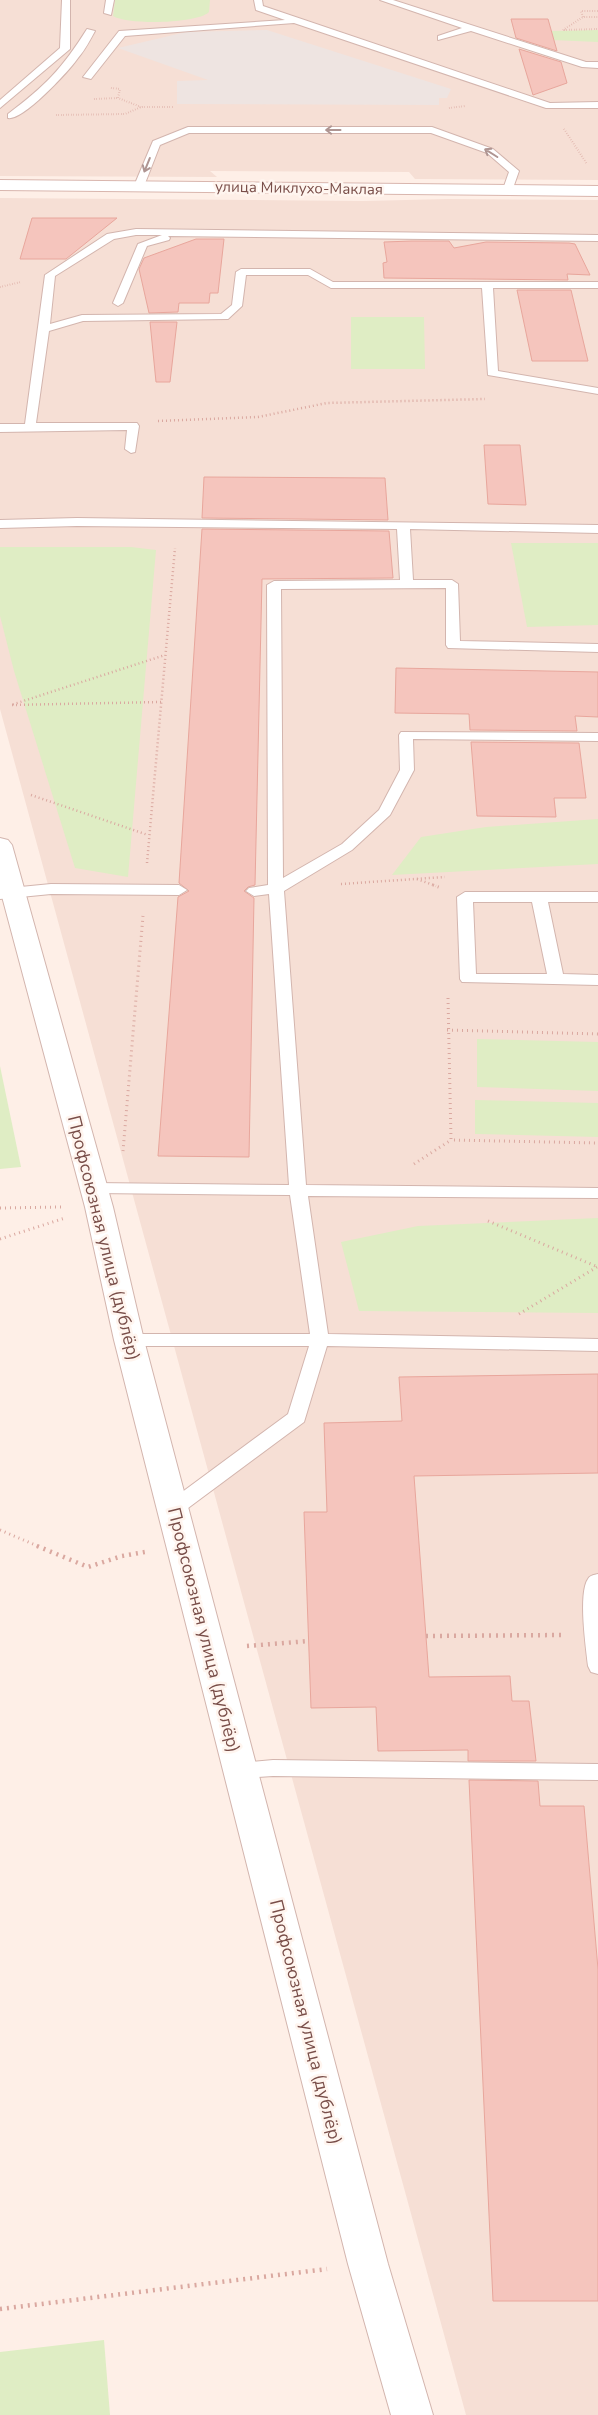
<svg xmlns="http://www.w3.org/2000/svg" width="598" height="2415" viewBox="0 0 598 2415" font-family="'Nunito Sans',sans-serif">
<style>
.residential{fill:#f6dfd5}
.industrial{fill:#eee4e1}
.green{fill:#dfedc4}
.building{fill:#f5c5bd;stroke:#e8a69c}
.lines{fill:none;stroke-linecap:round;stroke-linejoin:round}
.service-casing{stroke:#d3b5ae;stroke-width:2}
.minor-casing{stroke:#d3b5ae;stroke-width:2}
.secondary-casing{stroke:#d9b6ae;stroke-width:2}
.path-far3{stroke:#daa8a0;stroke-width:2;stroke-dasharray:0.5 2;stroke-linecap:butt}
.path-far2{stroke:#daa8a0;stroke-width:2.5;stroke-dasharray:1 3;stroke-linecap:butt}
.path-far1{stroke:#daa8a0;stroke-width:3;stroke-dasharray:1 4;stroke-linecap:butt}
.path{stroke:#daa8a0;stroke-width:4.5;stroke-dasharray:2 5;stroke-linecap:butt}
.service{fill:#fff;fill-rule:evenodd}
.minor{fill:#fff;fill-rule:evenodd}
.secondary{fill:#fff;fill-rule:evenodd}
.oneway{stroke:#af9592}
.labels{text-anchor:middle;stroke-width:5;stroke-linejoin:round;paint-order:stroke}
.far-street-label{font-size:15px;fill:#794e49;stroke:#fff5ef}
.street-label{font-size:18px;fill:#794e49;stroke:#fff5ef}
</style>
<rect width="100%" height="100%" fill="#feefe7"/>
<g class="residential">
<polygon points="0,0 598,0 598,180 415,179 409,172 210,171 217,177 0,176"/>
<polygon points="0,198 363,201 448,199 598,200 598,2415 466,2415 0,709"/>
</g>
<polygon class="industrial" points="267,30 451,89 447,98 439,98 439,105 177,104 177,81 208,80 118,48 186,32"/>
<g class="green">
<path d="M115 0H210L209 12C197 24 127 25 113 16Z"/>
<polygon points="598,30 598,42 552,40 552,31"/>
<polygon points="351,317 424,317 425,369 351,369"/>
<polygon points="511,543 598,543 598,625 527,627"/>
<polygon points="0,547 131,547 156,550 128,877 75,868 14,671 0,616"/>
<polygon points="598,819 598,864 392,875 421,837 486,827"/>
<polygon points="477,1039 598,1042 598,1091 477,1087"/>
<polygon points="0,1066 21,1167 0,1169"/>
<polygon points="475,1100 598,1103 598,1137 475,1134"/>
<polygon points="598,1218 598,1313 359,1311 341,1242 418,1226"/>
<polygon points="104,2340 110,2415 0,2415 0,2352"/>
</g>
<g class="building">
<polygon points="511,19 548,19 557,51 516,38"/>
<polygon points="519,49 561,62 567,83 533,95"/>
<polygon points="32,218 117,218 66,259 20,259"/>
<polygon points="196,239 224,239 218,293 210,293 209,303 179,303 178,312 149,313 139,269 144,258"/>
<polygon points="412,241 449,241 454,248 486,242 569,243 575,244 590,275 567,274 568,280 384,278 383,263 387,262 384,242"/>
<polygon points="517,290 571,290 588,361 532,361"/>
<polygon points="150,322 177,322 170,382 156,382"/>
<polygon points="484,445 520,445 526,505 488,504"/>
<polygon points="204,477 385,478 388,520 202,518"/>
<polygon points="202,529 389,531 393,578 262,579 255,885 248,887 244,891 254,898 249,1157 158,1156 178,897 189,891 179,883"/>
<polygon points="396,668 598,672 598,717 575,716 577,731 470,730 469,714 395,713"/>
<polygon points="471,742 579,743 586,798 554,798 556,817 477,816"/>
<polygon points="598,1374 598,1473 414,1476 429,1677 510,1676 512,1701 529,1701 536,1761 468,1761 468,1750 378,1751 376,1707 311,1708 304,1512 327,1512 324,1423 402,1421 399,1377"/>
<polygon points="469,1780 538,1781 540,1806 584,1806 598,1969 598,2301 493,2301"/>
</g>
<g class="lines">
<g class="service-casing">
<g id="service">
<polygon points="62,0 70,0 70,49 0,108 0,100 60,48"/>
<polygon points="106,0 114,0 111,15 104,13"/>
<polygon points="254,0 262,0 263,6 550,103 598,102 598,108 546,108 294,23 125,36 91,79 83,77 119,31 285,20 256,10"/>
<polygon points="380,0 393,0 586,62 598,62 598,68 582,67 471,31 438,40 438,36 462,28"/>
<path d="M87 29 95 31C90 40 85 50 78 58 69 71 23 121 8 118V114C45 86 62 69 87 29Z"/>
<polygon points="188,127 432,127 493,149 519,171 512,191 504,191 503,189 509,172 487,153 431,133 189,133 160,145 144,186 143,188 135,188 134,186 153,141"/>
<polygon points="136,229 598,235 598,241 168,236 170,238 169,240 147,246 123,303 118,306 113,303 138,244 162,235 136,235 114,239 55,276 50,324 82,315 221,314 232,305 236,272 241,269 310,269 333,282 598,282 598,288 493,288 498,371 598,388 598,394 488,375 482,288 331,288 308,275 246,275 242,306 228,319 83,321 49,331 36,423 137,423 139,426 135,452 131,453 125,449 127,430 0,432 0,424 25,424 45,275 107,234"/>
<polygon points="77,518 598,525 598,533 410,529 413,580 452,580 458,584 460,641 598,644 598,652 448,648 446,645 446,588 281,589 283,878 342,844 379,810 400,770 399,735 401,732 598,733 598,741 413,739 414,770 390,815 352,850 284,891 306,1185 598,1188 598,1198 308,1196 328,1334 598,1339 598,1351 327,1346 304,1422 180,1514 173,1516 166,1514 163,1509 166,1504 288,1414 309,1346 129,1346 122,1344 120,1340 122,1336 129,1334 310,1334 290,1195 93,1193 87,1192 84,1188 87,1184 93,1183 289,1185 269,894 254,896 246,891 249,888 268,885 267,585 274,581 400,580 397,529 77,526 0,528 0,520"/>
<polygon points="51,884 179,885 187,890 179,895 51,894 0,899 0,889"/>
<path d="M465 892H598V902H548L563 974 598 975V985L462 982 460 979 457 897ZM473 902H532L547 974H476Z"/>
<path d="M598 1574V1674L591 1672 588 1666C586 1648 578 1593 588 1579 590 1575 594 1575 598 1574Z"/>
<polygon points="273,1760 598,1764 598,1780 273,1776 240,1778 232,1776 229,1770 232,1764"/>
</g>
</g>
<g class="minor-casing">
<polygon id="minor" points="0,838 8,840 12,845 113,1207 144,1340 388,2264 433,2415 391,2415 348,2264 114,1340 85,1207 0,889"/>
</g>
<g class="secondary-casing">
<polygon id="secondary" points="0,180 598,186 598,196 0,190"/>
</g>
<g class="path-far3">
<polyline points="583,17 581,11 598,11"/>
<polyline points="563,30 583,17 598,17"/>
<polyline points="564,30 598,29"/>
<polyline points="111,88 120,89 118,98 141,107"/>
<polyline points="94,99 118,98"/>
<polyline points="449,108 465,106"/>
<polyline points="56,115 125,114 141,107 173,107"/>
<polyline points="564,129 587,164"/>
<polyline points="0,287 21,282"/>
</g>
<g class="path-far2">
<polyline points="158,421 258,417 327,403 485,399"/>
<polyline points="161,702 11,705 165,655"/>
<polyline points="31,795 148,835"/>
<polyline points="147,863 175,548"/>
<polyline points="417,879 436,886"/>
<polyline points="341,884 445,877"/>
</g>
<g class="path-far1">
<polyline points="433,885 441,888"/>
<polyline points="448,998 451,1140 598,1143"/>
<polyline points="447,1030 598,1034"/>
<polyline points="123,1151 143,916"/>
<polyline points="414,1164 451,1140"/>
<polyline points="0,1208 62,1207"/>
<polyline points="488,1221 598,1267"/>
<polyline points="0,1239 65,1218"/>
<polyline points="519,1314 597,1267"/>
<polyline points="0,1530 40,1547"/>
</g>
<g class="path">
<polyline points="37,1546 88,1567 122,1556 145,1552"/>
<polyline points="426,1636 563,1635"/>
<polyline points="247,1646 309,1641"/>
<polyline points="0,2309 327,2269"/>
</g>
<use href="#service" class="service"/>
<use href="#minor" class="minor"/>
<use href="#secondary" class="secondary"/>
</g>
<defs><path id="oneway-shaft" d="M-6 0H5M1.5-3L5.5 0L1.5 3" fill="none" stroke-width="1.6" stroke-linecap="round" stroke-linejoin="round" transform="scale(1.25)"/></defs>
<g class="oneway">
<use href="#oneway-shaft" transform="translate(333 130) rotate(-180)"/>
<use href="#oneway-shaft" transform="translate(491 153) rotate(-148)"/>
<use href="#oneway-shaft" transform="translate(147 165) rotate(112)"/>
</g>
<g class="labels">
<g class="far-street-label">
<text transform="translate(299 188) rotate(1)" y="5">улица Миклухо-Маклая</text>
</g>
<g class="street-label">
<text transform="translate(104 1238) rotate(76)" y="6">Профсоюзная улица (дублёр)</text>
<text transform="translate(204 1630) rotate(76)" y="6">Профсоюзная улица (дублёр)</text>
<text transform="translate(306 2022) rotate(76)" y="6">Профсоюзная улица (дублёр)</text>
</g>
</g>
</svg>
